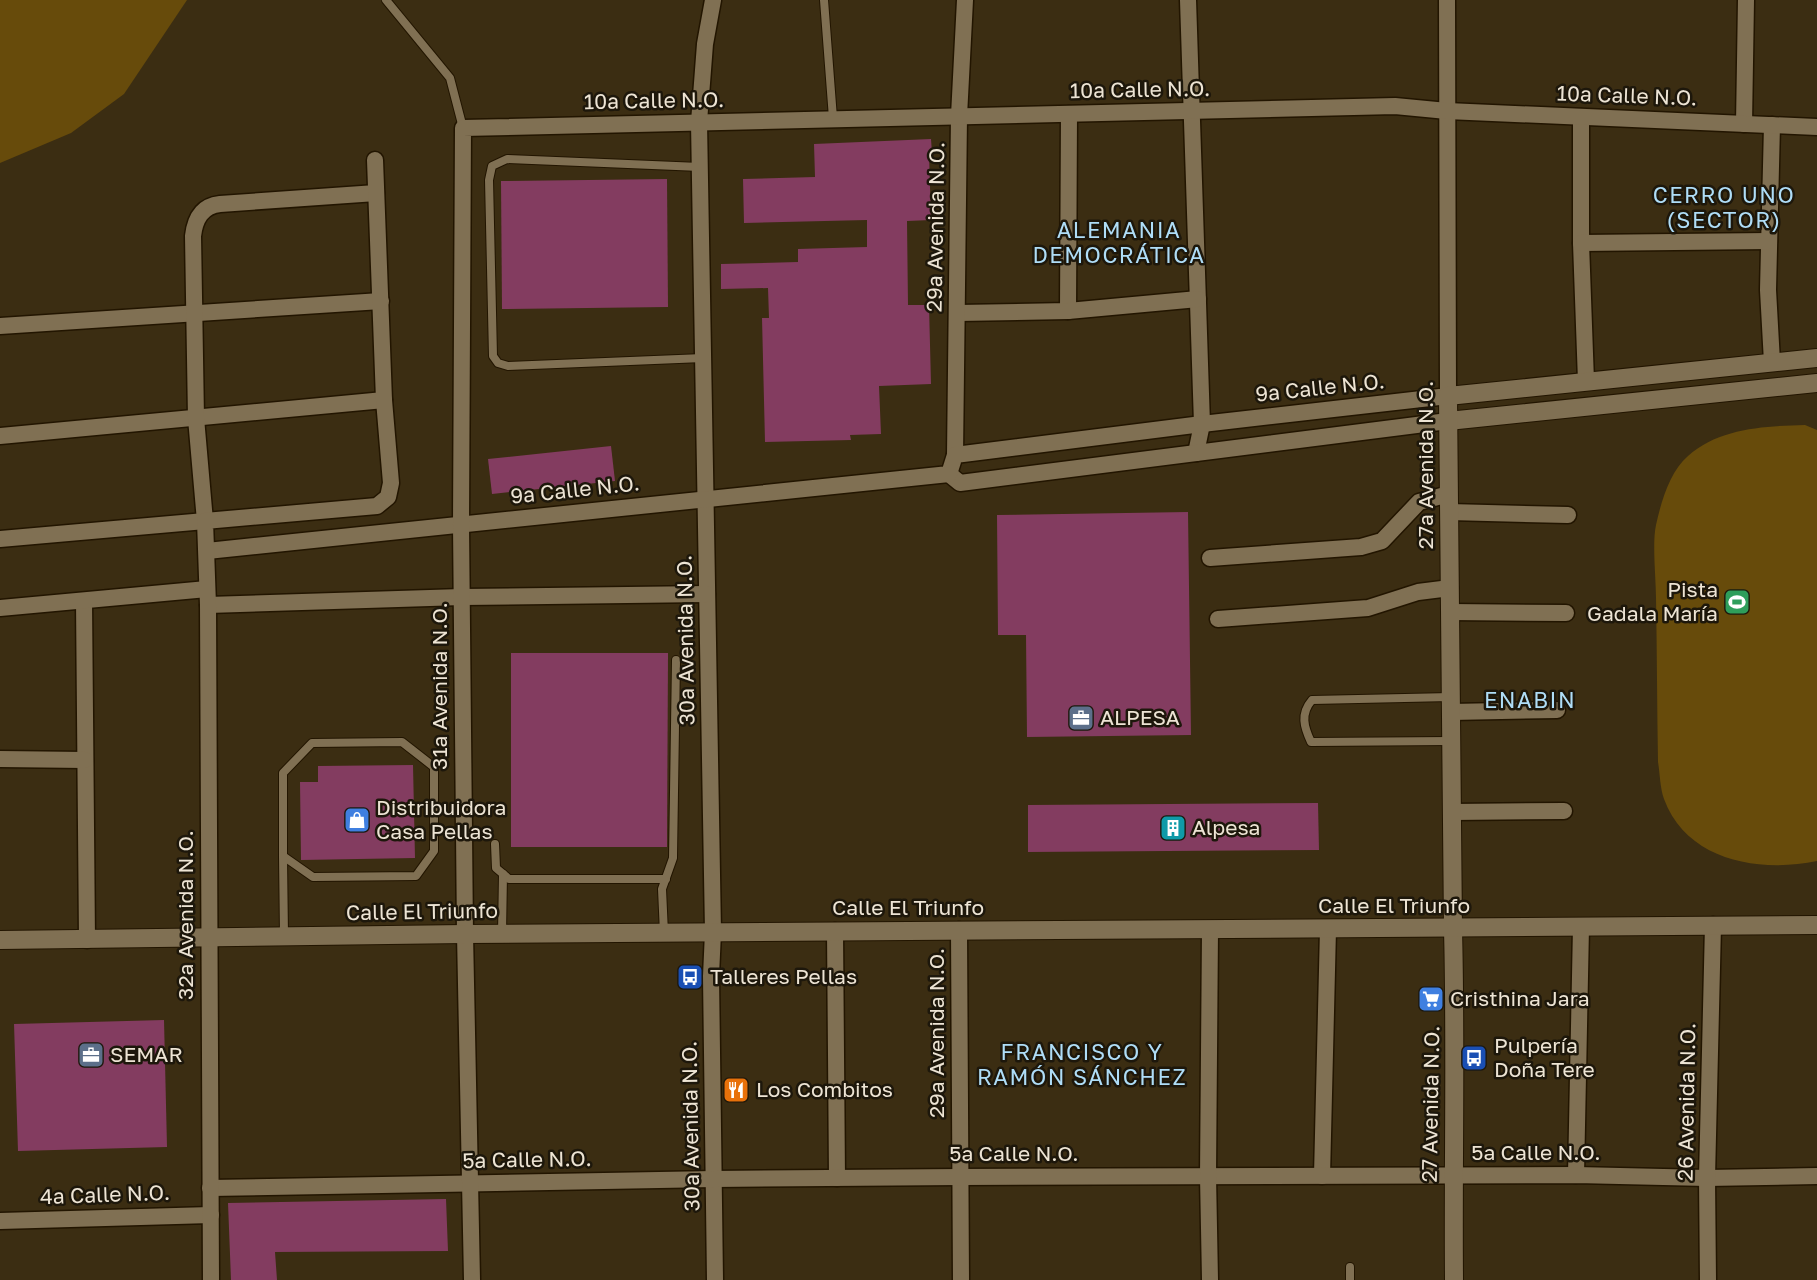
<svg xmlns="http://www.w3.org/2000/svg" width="1817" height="1280" viewBox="0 0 1817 1280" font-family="'Golos Text',sans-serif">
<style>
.green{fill:#674b0b}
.building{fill:#833c60}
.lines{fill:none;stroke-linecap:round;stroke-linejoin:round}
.service-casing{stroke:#221500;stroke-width:10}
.minor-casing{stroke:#221500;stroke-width:19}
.tertiary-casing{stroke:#221500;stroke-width:20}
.secondary-casing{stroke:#221500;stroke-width:20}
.service{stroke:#807053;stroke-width:8}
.minor{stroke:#807053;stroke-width:16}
.tertiary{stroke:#807053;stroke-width:18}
.secondary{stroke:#807053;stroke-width:18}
.labels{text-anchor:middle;stroke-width:5;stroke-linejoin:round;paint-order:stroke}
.street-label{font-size:21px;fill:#ede4d4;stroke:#1d170b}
.poi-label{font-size:21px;fill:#ede4d4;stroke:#1d170b;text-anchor:start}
.neighbourhood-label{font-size:22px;letter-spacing:1.5px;fill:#afddf7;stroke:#1d170b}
</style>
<rect width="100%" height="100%" fill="#3b2d12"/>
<g class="green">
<polygon points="0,0 187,0 124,94 71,133 0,163"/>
<path d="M1805 425 1817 430V861C1759 873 1687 861 1664 799 1660 788 1660 774 1658 762 1657 707 1657 653 1656 598 1656 578 1652 543 1656 525 1661 502 1670 471 1688 456 1719 428 1765 426 1805 425Z"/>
</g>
<g class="building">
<polygon points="931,139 932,153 929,153 931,220 907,221 908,305 929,305 931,384 879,386 881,434 850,435 851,440 765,442 762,318 769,318 768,288 721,289 721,264 798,262 798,249 867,247 867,220 744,223 743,179 815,177 814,144"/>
<polygon points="667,179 668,307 502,309 501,181"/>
<polygon points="611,446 615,481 492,494 488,459"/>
<polygon points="1188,512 1191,735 1027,737 1026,635 998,635 997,515"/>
<polygon points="511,653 668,653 667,847 511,847"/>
<polygon points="413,765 415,858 301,860 300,782 318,782 318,766"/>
<polygon points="1318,803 1319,850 1028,852 1028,805"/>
<polygon points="164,1020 167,1147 18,1151 14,1024"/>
<polygon points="446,1199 448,1251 275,1252 277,1280 231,1280 228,1203"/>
</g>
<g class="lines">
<g class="service-casing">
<g id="service">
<polyline points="386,0 450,78 463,128"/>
<polyline points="824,0 833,118"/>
<polyline points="700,167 507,159 492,166 489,180 493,356 498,363 508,366 703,358"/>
<path d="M1451 697 1312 700C1300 714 1304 727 1311 742L1451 741"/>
<polygon points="402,742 434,767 434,851 416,876 313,877 283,856 283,773 312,743"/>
<polyline points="495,844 496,868 509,879 666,879"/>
<polyline points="283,856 284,936"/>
<polyline points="664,933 662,889 673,858 676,660"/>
<polyline points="502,934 503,874"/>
<polyline points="1350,1267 1350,1280"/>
</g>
</g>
<g class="minor-casing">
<g id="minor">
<polyline points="713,0 705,44 699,122 713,932 711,976 715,1280"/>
<polyline points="1188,0 1202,424 1196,453"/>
<polyline points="1581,117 1581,243 1586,381"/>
<polyline points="1744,124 1746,0"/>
<polyline points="1772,125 1768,290 1772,362"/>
<polyline points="1581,243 1769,241"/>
<polyline points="1068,311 1069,114"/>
<polyline points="958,313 1068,311 1198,299"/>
<polyline points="0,326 381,301"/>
<polyline points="0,436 384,400"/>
<polyline points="955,455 959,116 965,0"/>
<polyline points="949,474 960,483 1448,421"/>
<polyline points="1449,512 1568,515"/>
<path d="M0 539 205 521 196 418 193 236C195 219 202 206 220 204L376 193"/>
<polyline points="207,551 949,474 955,455 1202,424 1448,396 1447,0"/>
<polyline points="1210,558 1361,547 1382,541 1419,502 1449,494"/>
<polyline points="84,601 87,940"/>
<polyline points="208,605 462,597 707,594"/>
<polyline points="0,608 207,589"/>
<polyline points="1450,612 1566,613"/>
<polyline points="1218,619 1368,608 1418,592 1450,588"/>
<polyline points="1451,712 1557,710"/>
<polyline points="0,759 85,760"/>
<polyline points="1452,812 1564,811"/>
<polyline points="959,930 961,1280"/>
<polyline points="835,931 837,1178"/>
<polyline points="1576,1175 1581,927"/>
<polyline points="1322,1176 1328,929"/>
<polyline points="210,1188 714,1179 961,1177 1576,1175 1707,1178 1817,1176"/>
<polyline points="0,1221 211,1215"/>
<polyline points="211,1280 208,605 205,521 377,506 388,497 391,483 384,400 375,160"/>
<polyline points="472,1280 465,934 461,525 463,128 1395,106 1447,111 1817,127"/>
<polyline points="1210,1280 1208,1176 1210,930"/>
<polyline points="1708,1280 1707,1178 1713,925"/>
</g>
</g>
<g class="tertiary-casing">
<g id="tertiary">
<polyline points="1448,421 1817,383"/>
<polyline points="1453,929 1448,396 1817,358"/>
</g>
</g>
<g class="secondary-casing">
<g id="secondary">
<path d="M1453 929C1456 1046 1453 1163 1454 1280"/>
<polyline points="0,940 465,934 1817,925"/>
</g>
</g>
<use href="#service" class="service"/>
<use href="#minor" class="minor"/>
<use href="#tertiary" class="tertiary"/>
<use href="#secondary" class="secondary"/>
</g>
<defs>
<g id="stadium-square" transform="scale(1.35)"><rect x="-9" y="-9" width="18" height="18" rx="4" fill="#2e9e5b" stroke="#1d170b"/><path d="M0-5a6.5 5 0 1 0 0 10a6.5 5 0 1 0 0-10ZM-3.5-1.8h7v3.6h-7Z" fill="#fff"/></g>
<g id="office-square" transform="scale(1.35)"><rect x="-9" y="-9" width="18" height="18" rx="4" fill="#5c6f8a" stroke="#1d170b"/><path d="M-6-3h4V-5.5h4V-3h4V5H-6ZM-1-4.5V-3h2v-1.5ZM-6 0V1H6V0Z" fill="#fff"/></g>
<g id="shop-square" transform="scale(1.35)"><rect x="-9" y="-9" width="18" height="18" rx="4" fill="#3f7fe0" stroke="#1d170b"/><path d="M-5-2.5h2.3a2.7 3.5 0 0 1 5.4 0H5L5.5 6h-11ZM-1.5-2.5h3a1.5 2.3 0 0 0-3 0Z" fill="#fff"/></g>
<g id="building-square" transform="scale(1.35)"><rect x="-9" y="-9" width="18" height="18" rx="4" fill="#0f9aa8" stroke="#1d170b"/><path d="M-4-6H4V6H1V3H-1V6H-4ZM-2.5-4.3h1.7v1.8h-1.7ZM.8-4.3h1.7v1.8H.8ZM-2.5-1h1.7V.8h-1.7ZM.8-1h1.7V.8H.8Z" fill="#fff"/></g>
<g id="bus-square" transform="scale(1.35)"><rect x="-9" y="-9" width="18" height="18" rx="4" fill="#1a4fb4" stroke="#1d170b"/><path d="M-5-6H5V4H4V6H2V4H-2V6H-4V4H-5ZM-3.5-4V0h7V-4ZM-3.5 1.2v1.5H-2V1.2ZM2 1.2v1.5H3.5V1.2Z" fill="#fff"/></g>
<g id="supermarket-square" transform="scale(1.35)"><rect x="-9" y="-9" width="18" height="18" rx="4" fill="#3f7fe0" stroke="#1d170b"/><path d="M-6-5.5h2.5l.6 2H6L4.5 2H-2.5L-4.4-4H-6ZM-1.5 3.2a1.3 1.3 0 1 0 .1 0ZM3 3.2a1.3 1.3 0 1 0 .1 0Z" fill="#fff"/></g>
<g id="restaurant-square" transform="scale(1.35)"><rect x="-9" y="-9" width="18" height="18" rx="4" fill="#e8710a" stroke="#1d170b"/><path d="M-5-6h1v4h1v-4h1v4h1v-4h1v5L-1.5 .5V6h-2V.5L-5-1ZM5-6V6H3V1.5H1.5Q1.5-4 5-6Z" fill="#fff"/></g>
</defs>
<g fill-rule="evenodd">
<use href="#stadium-square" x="1737" y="602"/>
<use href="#office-square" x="1081" y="718"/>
<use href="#shop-square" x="357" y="820"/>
<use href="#building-square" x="1173" y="828"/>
<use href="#bus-square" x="690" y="977"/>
<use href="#supermarket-square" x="1431" y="999"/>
<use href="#office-square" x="91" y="1055"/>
<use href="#bus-square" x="1474" y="1058"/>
<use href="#restaurant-square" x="736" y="1090"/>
</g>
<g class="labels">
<g class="street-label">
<text transform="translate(1140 90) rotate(-1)" y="7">10a Calle N.O.</text>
<text transform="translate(1627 96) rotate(2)" y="7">10a Calle N.O.</text>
<text transform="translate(654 101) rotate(-1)" y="7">10a Calle N.O.</text>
<text transform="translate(936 227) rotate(-89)" y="7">29a Avenida N.O.</text>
<text transform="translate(1320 388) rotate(-6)" y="7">9a Calle N.O.</text>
<text transform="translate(1426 465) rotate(-90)" y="7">27a Avenida N.O.</text>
<text transform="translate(575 490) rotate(-6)" y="7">9a Calle N.O.</text>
<text transform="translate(686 640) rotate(-91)" y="7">30a Avenida N.O.</text>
<text transform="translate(440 686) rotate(-90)" y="7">31a Avenida N.O.</text>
<text x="1394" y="913">Calle El Triunfo</text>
<text x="908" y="915">Calle El Triunfo</text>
<text transform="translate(422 912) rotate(-1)" y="7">Calle El Triunfo</text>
<text transform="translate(186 915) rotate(-90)" y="7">32a Avenida N.O.</text>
<text transform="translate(937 1033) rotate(-90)" y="7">29a Avenida N.O.</text>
<text transform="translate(1687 1102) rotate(-89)" y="7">26 Avenida N.O.</text>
<text transform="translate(1431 1104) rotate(-89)" y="7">27 Avenida N.O.</text>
<text transform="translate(691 1126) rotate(-91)" y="7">30a Avenida N.O.</text>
<text x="1536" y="1160">5a Calle N.O.</text>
<text x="1014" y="1161">5a Calle N.O.</text>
<text transform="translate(527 1160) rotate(-1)" y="7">5a Calle N.O.</text>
<text transform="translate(105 1195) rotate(-2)" y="7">4a Calle N.O.</text>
</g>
<g class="poi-label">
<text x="1718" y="597" text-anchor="end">Pista<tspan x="1718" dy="24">Gadala María</tspan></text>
<text x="1100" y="725">ALPESA</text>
<text x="376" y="815">Distribuidora<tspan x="376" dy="24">Casa Pellas</tspan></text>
<text x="1192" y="835">Alpesa</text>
<text x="710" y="984">Talleres Pellas</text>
<text x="1450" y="1006">Cristhina Jara</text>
<text x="1494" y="1053">Pulpería<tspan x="1494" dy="24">Doña Tere</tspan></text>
<text x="110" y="1062">SEMAR</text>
<text x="756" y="1097">Los Combitos</text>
</g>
<g class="neighbourhood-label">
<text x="1724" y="203">CERRO UNO<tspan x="1724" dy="25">(SECTOR)</tspan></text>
<text x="1119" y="238">ALEMANIA<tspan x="1119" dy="25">DEMOCRÁTICA</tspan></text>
<text x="1530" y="708">ENABIN</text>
<text x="1082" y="1060">FRANCISCO Y<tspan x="1082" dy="25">RAMÓN SÁNCHEZ</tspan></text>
</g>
</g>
</svg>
